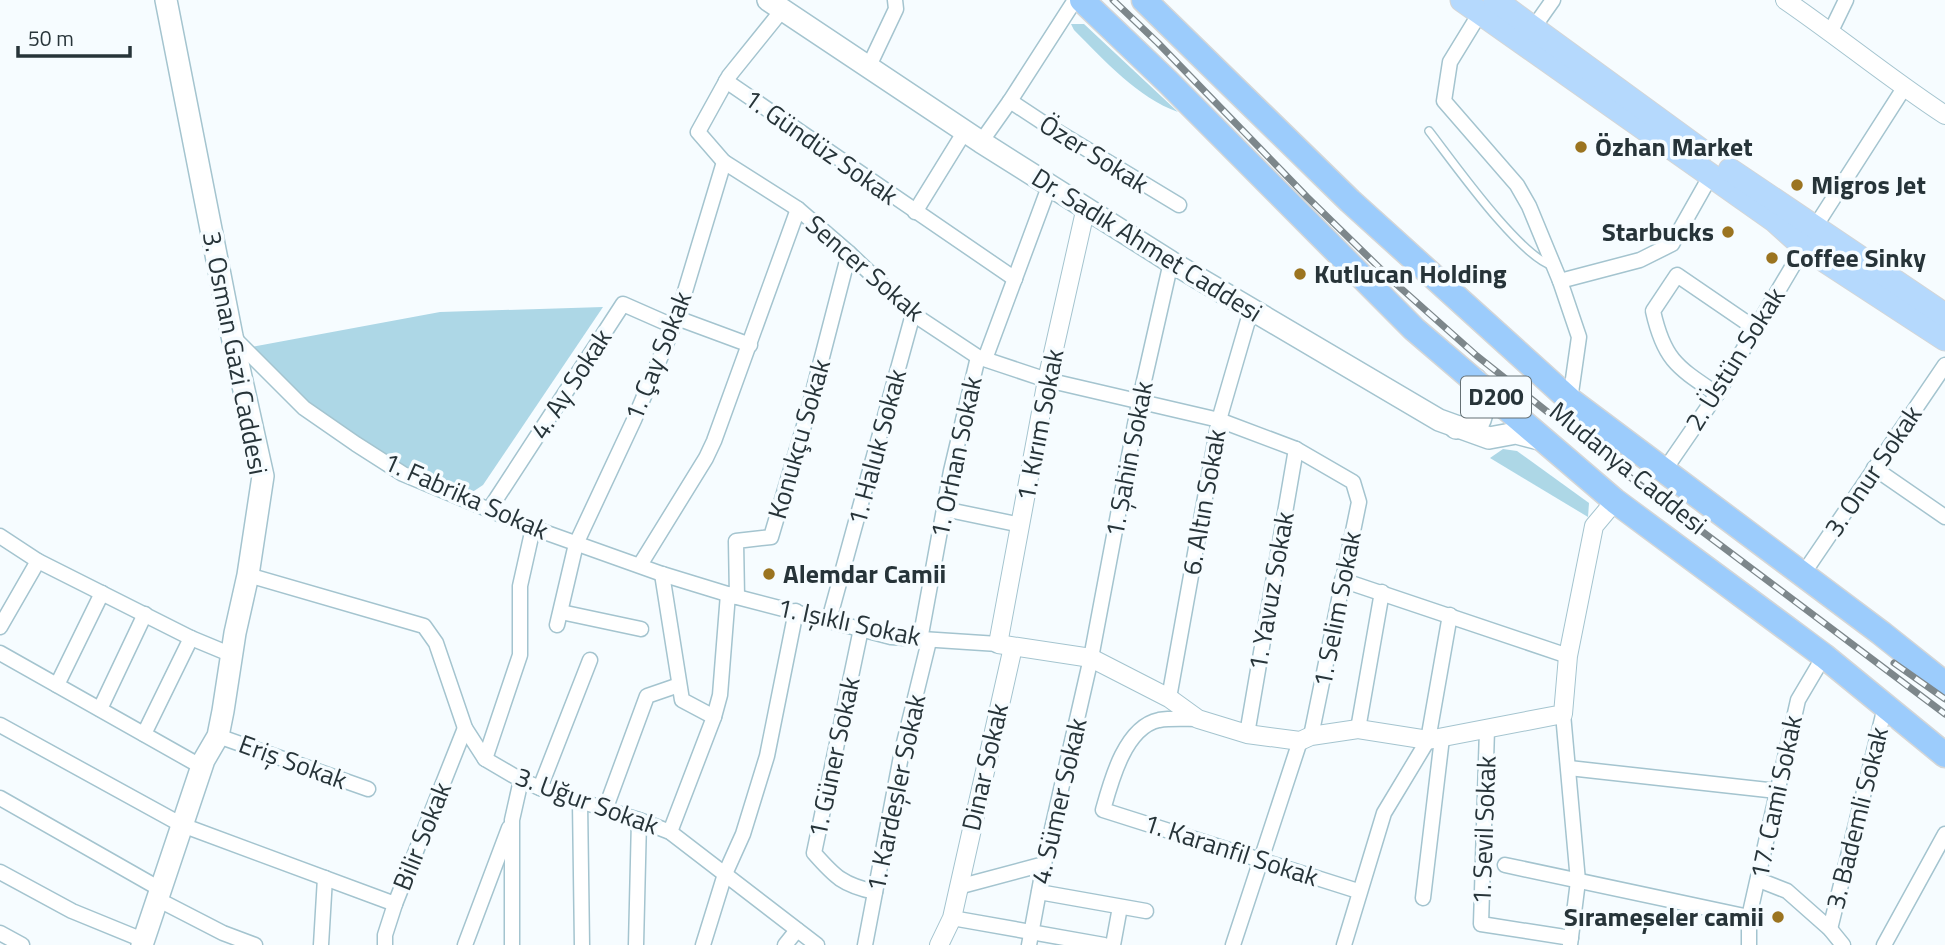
<svg xmlns="http://www.w3.org/2000/svg" width="1945" height="945" viewBox="0 0 1945 945" font-family="'Titillium Web',sans-serif">
<style>
.green{fill:#add7e6}
.lines{fill:none;stroke-linecap:round;stroke-linejoin:round}
.service-casing{stroke:#a4c4cf;stroke-width:10}
.minor-casing{stroke:#a4c4cf;stroke-width:17}
.tertiary-casing{stroke:#a4c4cf;stroke-width:20}
.secondary-casing{stroke:#a4c4cf;stroke-width:24}
.primary-casing{stroke:#d4d6d7;stroke-width:25}
.trunk-casing{stroke:#d4d6d7;stroke-width:27}
.service{stroke:#fff;stroke-width:7}
.minor{stroke:#fff;stroke-width:14}
.tertiary{stroke:#fff;stroke-width:18}
.secondary{stroke:#fff;stroke-width:21}
.primary{stroke:#b5d9fd;stroke-width:23}
.trunk{stroke:#9cccfc;stroke-width:24}
.rail-casing{stroke:#7d878b;stroke-width:7}
.rail{stroke:#f6fcff;stroke-width:4.5;stroke-dasharray:13;stroke-linecap:butt}
.poi-dot{fill:#9b7420;stroke:#f6fcff;stroke-width:2.5}
.labels{text-anchor:middle;stroke-width:7;stroke-linejoin:round;paint-order:stroke}
.shield{fill:#f6fcff;stroke:#657074;stroke-width:2}
.shield-label{font-size:24px;font-weight:bold;fill:#273439}
.street-label{font-size:26px;fill:#273439;stroke:#f6fcff}
.poi-label{font-size:26px;font-weight:bold;fill:#273439;stroke:#f6fcff;text-anchor:start}
</style>
<rect width="100%" height="100%" fill="#f6fcff"/>
<g class="green">
<path d="M1071 24H1084L1178 112C1138 98 1104 60 1074 30Z"/>
<polygon points="603,307 483,485 471,493 458,493 400,466 305,402 246,348 440,312"/>
<polygon points="1503,449 1517,451 1589,503 1588,517 1490,458"/>
</g>
<g class="lines">
<g class="service-casing">
<path id="service" d="M1429 131C1453 162 1519 256 1553 266"/>
</g>
<g class="minor-casing">
<g id="minor">
<polyline points="783,9 729,76 698,132 724,162 798,209 849,253 913,314 978,357 1047,380 1219,420 1296,449 1353,482 1359,502 1311,736"/>
<polyline points="1480,13 1450,62 1444,101 1517,185 1529,206 1560,281 1579,337 1570,400"/>
<polyline points="1534,27 1553,0"/>
<polyline points="1831,31 1846,0"/>
<polyline points="869,66 896,9 895,0"/>
<polyline points="726,81 1015,279"/>
<polyline points="1010,101 1045,124 1179,205"/>
<polyline points="981,142 1010,101 1075,0"/>
<polyline points="915,212 965,131"/>
<polyline points="1815,227 1904,88"/>
<polyline points="1560,281 1640,260 1672,244 1711,175"/>
<polyline points="677,318 750,345"/>
<polyline points="233,337 304,408 356,444 403,474 533,528 662,574 737,597 891,637 998,644"/>
<polyline points="985,359 1050,184"/>
<path d="M1717 394C1677 367 1664 360 1653 311L1677 275 1756 329"/>
<polyline points="1874,468 1945,517"/>
<polyline points="1664,471 1717,394 1804,247"/>
<polyline points="944,509 1021,525"/>
<polyline points="489,510 623,304 673,326"/>
<polyline points="0,536 38,561 191,638 232,655"/>
<polyline points="640,565 706,458 714,441 798,209"/>
<polyline points="662,574 682,700 714,717"/>
<polyline points="248,575 424,626 436,643 465,728 485,759 521,780 540,788 639,820 670,832 817,945"/>
<polyline points="1801,577 1945,365"/>
<polyline points="1342,580 1568,656"/>
<polyline points="737,597 736,541 771,537 806,419 849,253"/>
<polyline points="561,612 641,629"/>
<polyline points="829,620 913,314"/>
<polyline points="557,625 576,544 634,420 677,318 724,162"/>
<polyline points="0,627 38,561"/>
<path d="M861 629 814 853C835 877 843 885 875 892"/>
<polyline points="920,640 951,471 978,357"/>
<polyline points="0,653 202,767"/>
<polyline points="57,685 102,593"/>
<polyline points="1169,698 1219,420 1251,310"/>
<polyline points="100,709 145,614"/>
<polyline points="1563,714 1578,881 1570,945"/>
<path d="M1198 719C1185 719 1171 718 1159 720 1125 727 1111 781 1103 810L1358 891"/>
<polyline points="0,725 182,825 395,904"/>
<polyline points="1358,729 1382,592"/>
<polyline points="1487,729 1481,924 1571,938"/>
<polyline points="144,734 191,638"/>
<polyline points="1247,734 1296,449"/>
<polyline points="218,736 368,789"/>
<polyline points="485,759 520,655 520,586 533,528"/>
<polyline points="1569,768 1777,791"/>
<polyline points="540,788 590,660"/>
<polyline points="0,798 160,889"/>
<polyline points="580,802 582,945"/>
<polyline points="605,810 647,696 679,685"/>
<polyline points="670,832 714,717 720,695 728,594"/>
<polyline points="1505,865 1749,917"/>
<polyline points="0,872 72,911 143,940"/>
<polyline points="1759,880 1787,891 1830,929 1843,945"/>
<polyline points="958,887 1044,864"/>
<polyline points="1039,892 1146,911"/>
<polyline points="1423,898 1442,738"/>
<polyline points="157,899 223,933 255,945"/>
<polyline points="952,918 1104,945"/>
<polyline points="1830,929 1885,707"/>
<polyline points="0,933 22,945"/>
<polyline points="321,945 325,878"/>
<polyline points="385,945 385,935 395,904 465,728"/>
<polyline points="465,945 509,828"/>
<polyline points="512,945 512,820 521,780"/>
<polyline points="636,945 639,820"/>
<polyline points="703,945 725,874 743,834 767,756 796,611"/>
<polyline points="785,945 797,930"/>
<polyline points="865,945 902,751 929,641"/>
<polyline points="1029,945 1044,864 1091,658 1139,403 1171,262"/>
<polyline points="1113,945 1120,907"/>
<polyline points="1233,945 1300,741"/>
<polyline points="1344,945 1384,813 1428,740 1450,615"/>
<polyline points="1749,945 1749,917 1798,700 1824,656"/>
<polyline points="1884,945 1945,834"/>
</g>
</g>
<g class="tertiary-casing">
<g id="tertiary">
<path d="M1785 0C1839 37 1890 79 1945 115"/>
<polyline points="1086,207 1047,380 998,644 1091,658 1169,698 1198,719 1247,734 1300,741 1311,736 1358,729 1428,740 1563,714 1568,656 1594,526 1615,501"/>
<polyline points="939,945 952,918 1013,647"/>
</g>
</g>
<g class="secondary-casing">
<g id="secondary">
<polyline points="768,0 981,142 1171,262 1439,420 1489,438 1516,433 1543,440"/>
<path d="M1456 428 1478 424C1487 409 1480 394 1475 379"/>
<polyline points="142,945 204,760 218,736 223,711 235,633 248,575 263,476 232,336 166,0"/>
</g>
</g>
<g class="primary-casing">
<g id="primary">
<polyline points="1462,0 1774,220 1804,247 1945,339"/>
<polyline points="1495,0 1702,151"/>
<polyline points="1730,170 1945,315"/>
</g>
</g>
<g class="trunk-casing">
<g id="trunk">
<polyline points="1082,0 1168,82 1414,329 1615,501 1824,656 1945,755"/>
<polyline points="1144,0 1350,201 1570,400 1881,633 1945,684"/>
</g>
</g>
<use href="#service" class="service"/>
<use href="#minor" class="minor"/>
<use href="#tertiary" class="tertiary"/>
<use href="#secondary" class="secondary"/>
<use href="#primary" class="primary"/>
<use href="#trunk" class="trunk"/>
<g class="rail-casing">
<g id="rail">
<polyline points="1113,0 1158,43 1307,197 1395,283 1477,356 1627,475 1945,714"/>
<polyline points="1894,663 1945,699"/>
</g>
</g>
<use href="#rail" class="rail"/>
</g>
<g class="poi-dot">
<circle cx="1581" cy="147" r="7"/>
<circle cx="1797" cy="185" r="7"/>
<circle cx="1728" cy="232" r="7"/>
<circle cx="1772" cy="258" r="7"/>
<circle cx="1300" cy="274" r="7"/>
<circle cx="769" cy="574" r="7"/>
<circle cx="1778" cy="917" r="7"/>
</g>
<g class="labels">
<rect class="shield" x="1461" y="376.5" width="70" height="41" rx="5"/>
<g class="shield-label">
<text x="1496" y="405">D200</text>
</g>
<g class="street-label">
<text transform="translate(821 147) rotate(35)" y="9">1. Gündüz Sokak</text>
<text transform="translate(1094 154) rotate(32)" y="9">Özer Sokak</text>
<text transform="translate(1147 245) rotate(32)" y="9">Dr. Sadık Ahmet Caddesi</text>
<text transform="translate(865 268) rotate(41)" y="9">Sencer Sokak</text>
<text transform="translate(235 353) rotate(79)" y="9">3. Osman Gazi Caddesi</text>
<text transform="translate(658 356) rotate(-68)" y="9">1. Çay Sokak</text>
<text transform="translate(1735 359) rotate(-58)" y="9">2. Üstün Sokak</text>
<text transform="translate(571 384) rotate(-57)" y="9">4. Ay Sokak</text>
<text transform="translate(1040 425) rotate(-79)" y="9">1. Kırım Sokak</text>
<text transform="translate(799 439) rotate(-74)" y="9">Konukçu Sokak</text>
<text transform="translate(877 447) rotate(-75)" y="9">1. Haluk Sokak</text>
<text transform="translate(956 457) rotate(-78)" y="9">1. Orhan Sokak</text>
<text transform="translate(1129 459) rotate(-79)" y="9">1. Şahin Sokak</text>
<text transform="translate(1628 468) rotate(39)" y="9">Mudanya Caddesi</text>
<text transform="translate(1873 471) rotate(-56)" y="9">3. Onur Sokak</text>
<text transform="translate(466 496) rotate(24)" y="9">1. Fabrika Sokak</text>
<text transform="translate(1204 502) rotate(-80)" y="9">6. Altın Sokak</text>
<text transform="translate(1271 591) rotate(-80)" y="9">1. Yavuz Sokak</text>
<text transform="translate(1337 609) rotate(-79)" y="9">1. Selim Sokak</text>
<text transform="translate(849 622) rotate(12)" y="9">1. Işıklı Sokak</text>
<text transform="translate(834 757) rotate(-78)" y="9">1. Güner Sokak</text>
<text transform="translate(293 762) rotate(20)" y="9">Eriş Sokak</text>
<text transform="translate(985 767) rotate(-77)" y="9">Dinar Sokak</text>
<text transform="translate(896 793) rotate(-78)" y="9">1. Kardeşler Sokak</text>
<text transform="translate(1776 797) rotate(-78)" y="9">17. Cami Sokak</text>
<text transform="translate(587 801) rotate(20)" y="9">3. Uğur Sokak</text>
<text transform="translate(1059 801) rotate(-77)" y="9">4. Sümer Sokak</text>
<text transform="translate(1857 818) rotate(-76)" y="9">3. Bademli Sokak</text>
<text transform="translate(1484 830) rotate(-88)" y="9">1. Sevil Sokak</text>
<text transform="translate(422 836) rotate(-68)" y="9">Bilir Sokak</text>
<text transform="translate(1231 850) rotate(18)" y="9">1. Karanfil Sokak</text>
</g>
<g class="poi-label">
<text x="1595" y="156">Özhan Market</text>
<text x="1811" y="194">Migros Jet</text>
<text x="1714" y="241" text-anchor="end">Starbucks</text>
<text x="1786" y="267">Coffee Sinky</text>
<text x="1314" y="283">Kutlucan Holding</text>
<text x="783" y="583">Alemdar Camii</text>
<text x="1764" y="926" text-anchor="end">Sırameşeler camii</text>
</g>
</g>
<path d="M18 46v10h112v-10" fill="none" stroke="#273439" stroke-width="3.5"/>
<text x="28" y="46" font-size="21" fill="#273439" stroke="#f6fcff" stroke-width="5" paint-order="stroke">50 m</text>
</svg>
